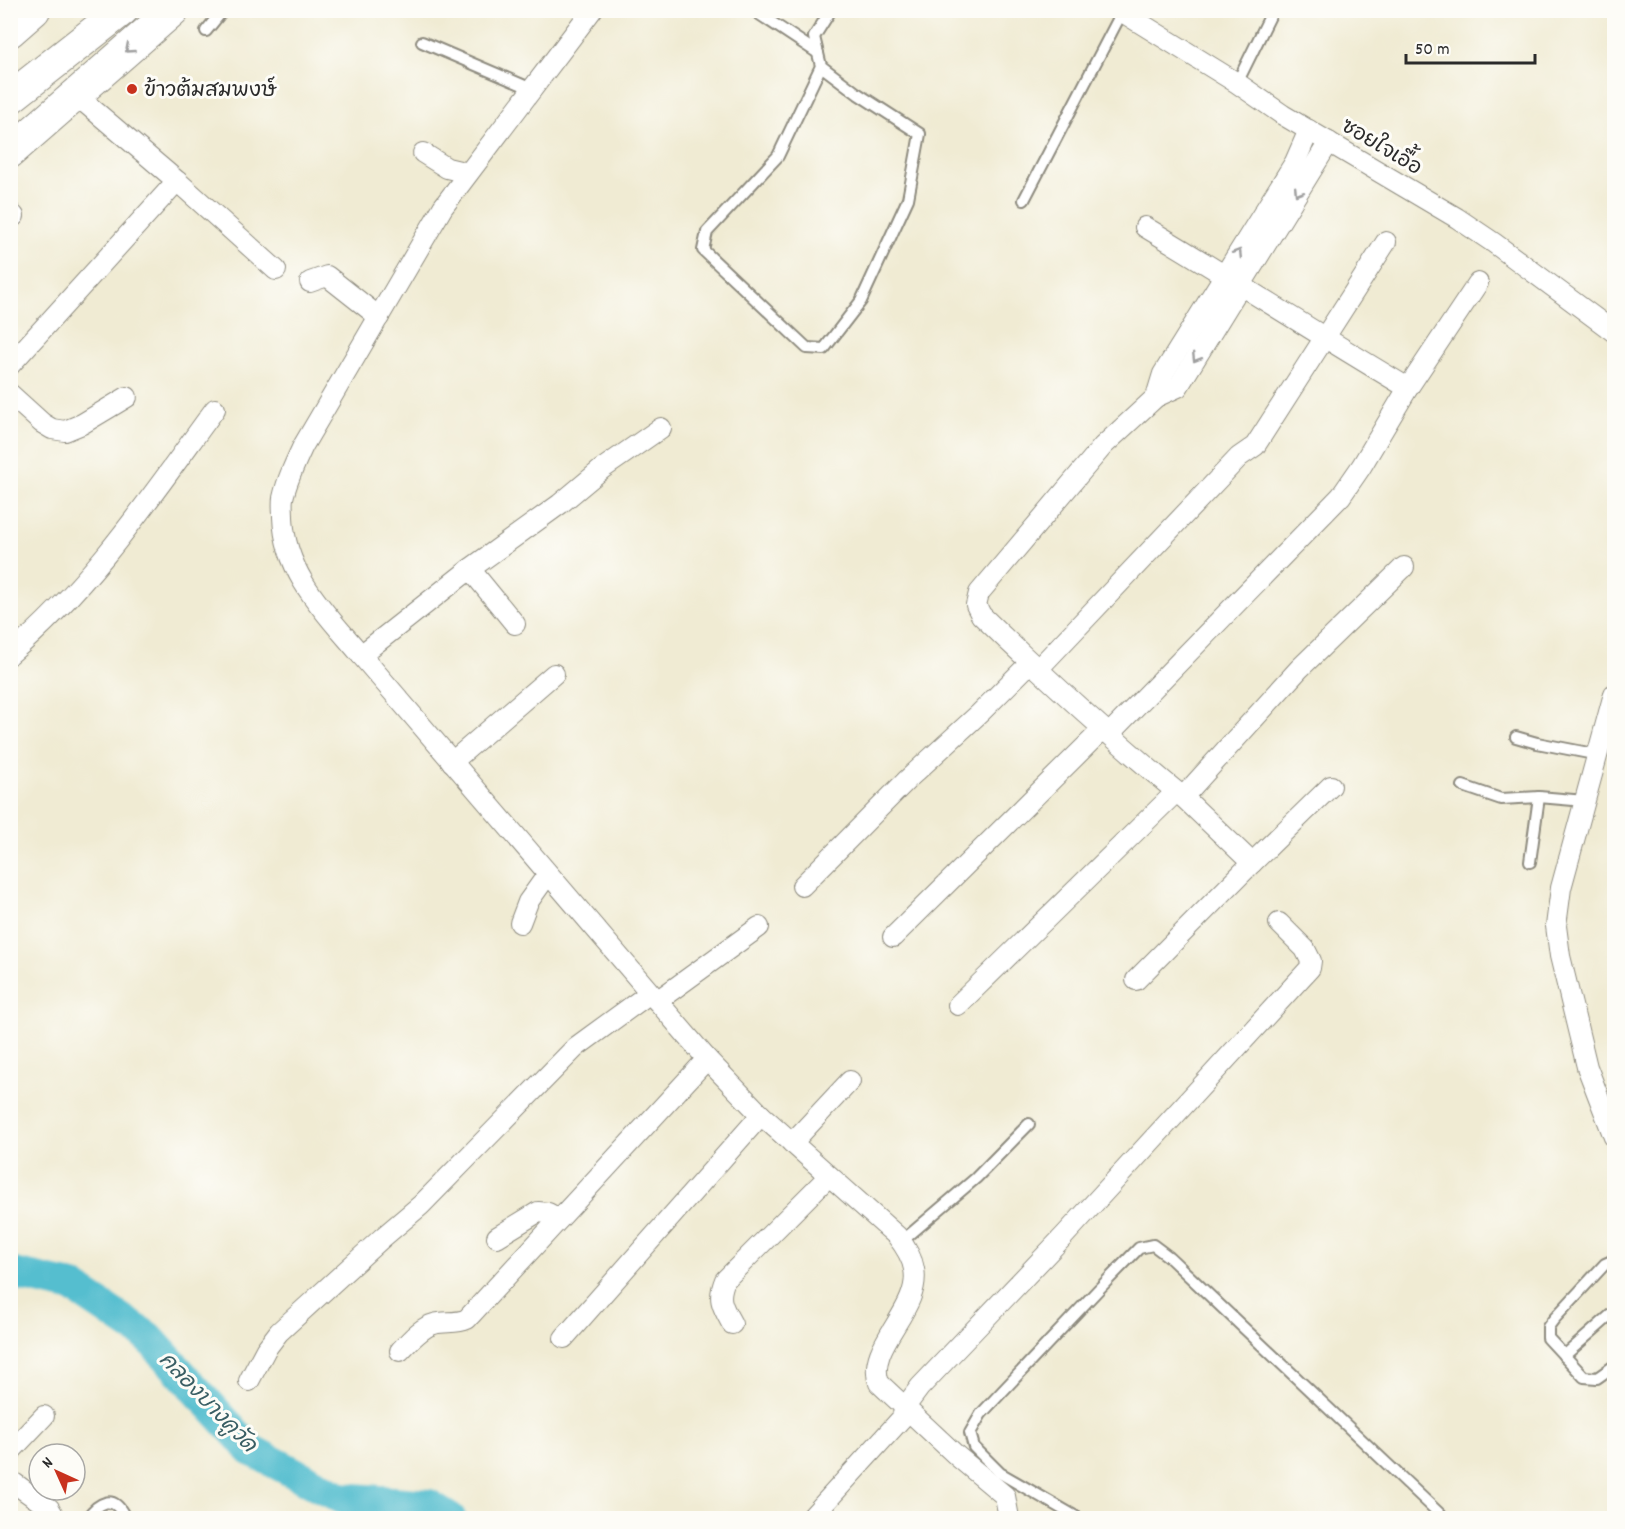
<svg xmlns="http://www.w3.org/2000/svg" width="1625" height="1529" viewBox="0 0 1625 1529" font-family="Dekko,'Playpen Sans Thai',sans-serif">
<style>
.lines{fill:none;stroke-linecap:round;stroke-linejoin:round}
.river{stroke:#54becf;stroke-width:32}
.lane-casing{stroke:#8e8b7f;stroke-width:14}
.street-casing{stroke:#8e8b7f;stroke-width:22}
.primary-casing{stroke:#8e8b7f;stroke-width:34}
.lane{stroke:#fff;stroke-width:10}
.street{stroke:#fff;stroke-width:20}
.primary{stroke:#fff;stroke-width:32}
.oneway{stroke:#a0a0a0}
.poi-dot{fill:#c8321e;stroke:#fdfcf7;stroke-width:2}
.labels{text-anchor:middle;stroke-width:6;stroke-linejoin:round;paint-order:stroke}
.poi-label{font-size:21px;fill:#2b2b2b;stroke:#fdfcf7;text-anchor:start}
.street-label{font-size:21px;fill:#2b2b2b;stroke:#fdfcf7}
.water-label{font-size:22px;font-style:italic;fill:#395e64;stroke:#fdfcf7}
</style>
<rect width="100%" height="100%" fill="#fdfcf7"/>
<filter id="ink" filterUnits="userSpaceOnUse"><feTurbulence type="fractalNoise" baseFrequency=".0167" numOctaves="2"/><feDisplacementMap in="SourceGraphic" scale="12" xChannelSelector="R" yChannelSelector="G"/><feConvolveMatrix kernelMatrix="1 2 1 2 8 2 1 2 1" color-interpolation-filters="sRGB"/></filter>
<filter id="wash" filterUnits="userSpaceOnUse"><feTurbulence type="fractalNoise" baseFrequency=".008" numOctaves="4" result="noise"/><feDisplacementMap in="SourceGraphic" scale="24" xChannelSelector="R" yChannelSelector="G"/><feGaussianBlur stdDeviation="1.35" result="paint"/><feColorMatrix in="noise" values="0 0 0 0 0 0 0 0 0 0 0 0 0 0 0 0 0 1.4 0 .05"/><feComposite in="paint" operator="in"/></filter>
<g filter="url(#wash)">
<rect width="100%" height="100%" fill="#f0ebd3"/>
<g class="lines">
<polyline class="river" points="10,1273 73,1287 148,1337 251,1450 342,1498 429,1505 450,1518"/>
</g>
</g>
<g filter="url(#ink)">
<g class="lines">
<g class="lane-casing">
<g id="lane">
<polyline points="753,10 818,53"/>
<polyline points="206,31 223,10"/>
<polyline points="422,42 532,89"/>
<polyline points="821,66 858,94 920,134 908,199 861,301 824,349 807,348 703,250 707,232 778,156 821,66 814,37 831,10"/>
<polyline points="1237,83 1273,10"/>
<polyline points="1024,200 1122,12"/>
<polyline points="1516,737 1537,743 1599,755"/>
<polyline points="1463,786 1501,799 1539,797 1585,801"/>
<polyline points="1530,862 1539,797"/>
<polyline points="901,1242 976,1178 1029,1124"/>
<polyline points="1614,1260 1605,1264 1554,1319 1548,1327 1548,1338 1584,1377 1597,1378 1614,1366"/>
<polyline points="1564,1356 1614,1312"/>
<path d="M87 1518C98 1503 113 1493 124 1516L123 1518"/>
<polyline points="1078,1518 1000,1473 974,1447 970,1433 981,1414 1098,1290 1139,1248 1153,1245 1169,1257 1444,1518"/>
</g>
</g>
<g class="street-casing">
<g id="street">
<path d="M592 10 443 207 303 446C295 463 287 480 283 498 282 504 283 511 283 517 285 575 326 613 361 655L707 1059 761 1115 897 1236C904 1245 912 1257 914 1269 922 1310 865 1345 879 1383L957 1456 1005 1496 1009 1518"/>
<polyline points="1119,10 1237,83 1283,115 1457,218 1494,243 1614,332"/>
<polyline points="76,95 177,181"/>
<path d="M1329 142 1178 387 1156 397 1103 446 979 593 976 605 981 615C1046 678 1113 740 1183 797L1299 669 1404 567"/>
<polyline points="423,153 447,168 468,173"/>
<polyline points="10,212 14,216"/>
<path d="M1145 227C1234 280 1320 336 1408 388"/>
<polyline points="310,282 327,276 379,317"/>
<polyline points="10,365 177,181 276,270"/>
<polyline points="10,394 42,423 52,429 65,431 82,424 127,397"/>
<polyline points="1156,397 1163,374 1295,162 1309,130"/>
<polyline points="470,569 515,624"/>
<path d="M10 654C92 585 152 495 215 409"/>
<polyline points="361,655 470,569 560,504 602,469 661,428"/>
<polyline points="1038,669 1239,457 1255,446 1386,242"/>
<polyline points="1614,694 1561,888 1556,926 1560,956 1587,1067 1614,1137"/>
<polyline points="1109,734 1341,496 1361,467 1408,388 1478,283"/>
<polyline points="452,762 554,674"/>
<polyline points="1252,863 1331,786"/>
<polyline points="802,886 908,779 980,713 1030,663"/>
<polyline points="520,923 528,902 548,874"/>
<polyline points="893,937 1103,729"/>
<polyline points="1136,980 1252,863 1183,797"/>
<polyline points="657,1001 759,927"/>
<polyline points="958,1005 1176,792"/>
<polyline points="792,1143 850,1081"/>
<polyline points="497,1237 538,1212 548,1213 559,1219"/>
<path d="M732 1324C722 1306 717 1299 725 1280L829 1176"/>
<polyline points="564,1338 761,1115"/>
<path d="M400 1351C409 1342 421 1327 434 1324 445 1321 456 1324 467 1319L707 1059"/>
<polyline points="249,1381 266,1349 279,1332 382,1238 421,1205 576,1047 650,993"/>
<polyline points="10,1452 44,1416"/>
<polyline points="10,1480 49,1508 55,1518"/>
<polyline points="811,1518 902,1418 905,1407 920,1387 1064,1236 1310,968 1311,961 1305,949 1279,923"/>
</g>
</g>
<g class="primary-casing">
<g id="primary">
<polyline points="10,31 34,10"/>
<polyline points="10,98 122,10"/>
<polyline points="10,152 173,10"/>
</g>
</g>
<use href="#lane" class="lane"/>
<use href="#street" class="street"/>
<use href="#primary" class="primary"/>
</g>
<defs><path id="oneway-chevron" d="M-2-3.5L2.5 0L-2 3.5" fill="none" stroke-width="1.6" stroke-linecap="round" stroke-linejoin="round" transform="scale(1.5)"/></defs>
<g class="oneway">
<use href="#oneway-chevron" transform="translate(129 49) rotate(139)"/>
<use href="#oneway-chevron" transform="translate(1298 192) rotate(122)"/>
<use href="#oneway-chevron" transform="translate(1238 253) rotate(-58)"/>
<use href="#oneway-chevron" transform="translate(1196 358) rotate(122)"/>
</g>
</g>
<circle class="poi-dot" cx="132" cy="89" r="6"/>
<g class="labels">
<g class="poi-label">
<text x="144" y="96">ข้าวต้มสมพงษ์</text>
</g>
<g class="street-label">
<text transform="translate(1382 146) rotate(31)" y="7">ซอยใจเอื้อ</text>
</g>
<g class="water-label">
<text transform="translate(209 1401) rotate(46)" y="8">คลองบางคูวัด</text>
</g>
</g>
<rect width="1625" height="1529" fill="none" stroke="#fdfcf7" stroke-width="36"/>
<g transform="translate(57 1472) rotate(315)"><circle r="28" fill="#fdfcf7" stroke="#a9a8a5" stroke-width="1.5"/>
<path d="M0-4.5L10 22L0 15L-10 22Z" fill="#c8321e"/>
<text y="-9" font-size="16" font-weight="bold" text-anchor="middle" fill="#2b2b2b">N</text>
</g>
<path d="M1406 54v9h129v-9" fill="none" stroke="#2b2b2b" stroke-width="3"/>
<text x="1415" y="54" font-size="18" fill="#2b2b2b" stroke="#fdfcf7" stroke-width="4.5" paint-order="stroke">50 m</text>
</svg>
